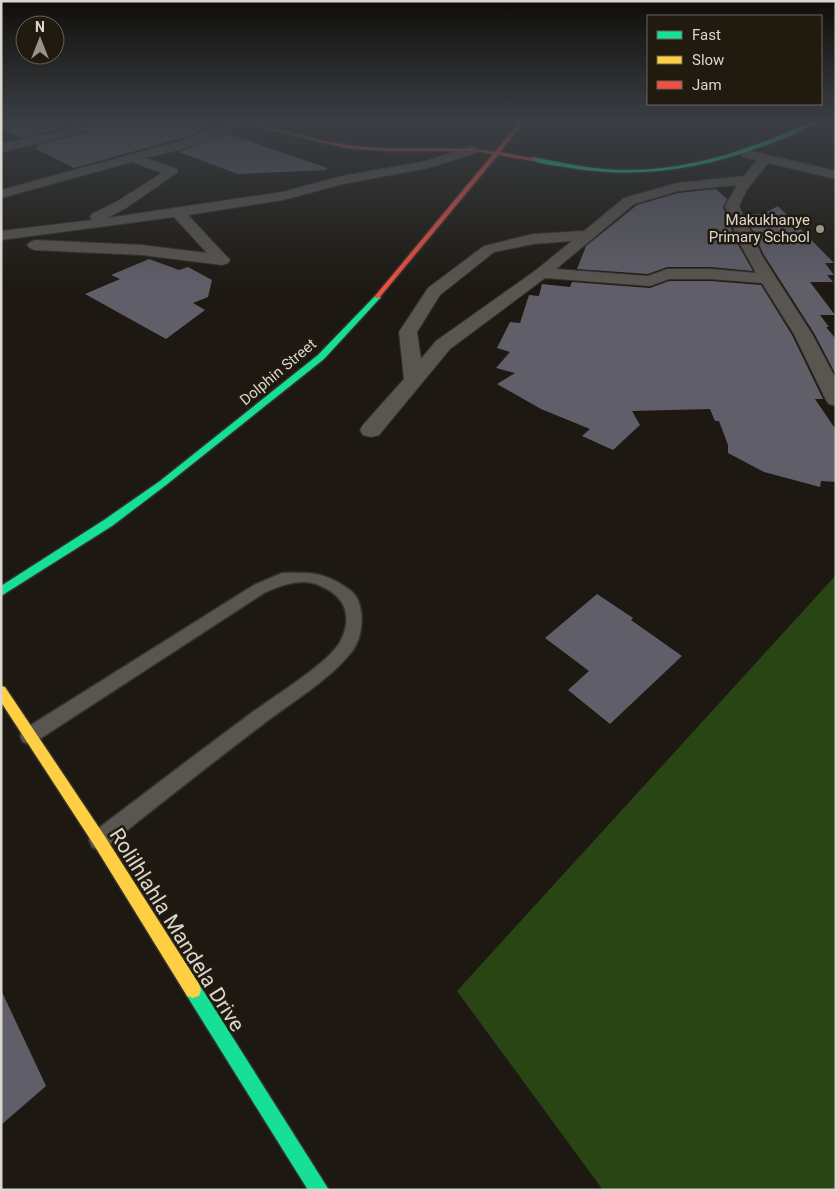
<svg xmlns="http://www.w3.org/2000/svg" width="837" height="1191" viewBox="0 0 837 1191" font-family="Roboto,sans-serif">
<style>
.green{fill:#294513}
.building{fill:#605e69}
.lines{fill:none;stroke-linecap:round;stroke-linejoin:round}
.lane-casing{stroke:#35322d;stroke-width:3}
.street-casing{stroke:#35322d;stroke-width:2}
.fast-casing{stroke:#35322d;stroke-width:3}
.slow-casing{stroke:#35322d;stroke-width:3}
.jam-casing{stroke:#35322d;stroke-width:3}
.lane{fill:#595550;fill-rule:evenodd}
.street{fill:#595550;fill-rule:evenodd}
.fast{fill:#16e098;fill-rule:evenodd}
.slow{fill:#ffcf43;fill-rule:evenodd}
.jam{fill:#f24e42;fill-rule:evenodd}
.poi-dot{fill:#98948c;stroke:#211a0e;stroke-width:2}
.labels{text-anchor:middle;stroke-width:5;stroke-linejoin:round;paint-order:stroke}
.far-poi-label{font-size:15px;fill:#dbd6ce;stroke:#211a0e;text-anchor:end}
.far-street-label{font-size:15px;fill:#dbd6ce;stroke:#211a0e}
.near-street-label{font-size:21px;fill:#dbd6ce;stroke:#211a0e}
</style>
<rect width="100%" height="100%" fill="#1d1912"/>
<polygon class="green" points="836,575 836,1190 603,1190 457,991"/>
<g class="building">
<polygon points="1,120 56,120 66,127 21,138 1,128"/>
<polygon points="77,120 219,120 220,123 186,137 74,168 35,148 40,147 36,145 86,133 89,130 89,127"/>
<polygon points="229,134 327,168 327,170 238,174 179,152"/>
<polygon points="716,189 727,199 723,207 736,241 753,271 711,267 667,267 648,274 577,269 586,246 637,205 678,193"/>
<polygon points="778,206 834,263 825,263 834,275 827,275 833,282 810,282 835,315 820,315 829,327 826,327 836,339 836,375 814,333 764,255 745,214 763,214"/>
<polygon points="149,259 179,270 188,267 212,280 208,297 193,303 205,310 166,339 85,294 120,279 111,275"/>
<polygon points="669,281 711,281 761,285 792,335 823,399 815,399 836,430 836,482 821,481 820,487 764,472 728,453 728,445 719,421 715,421 710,409 632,411 640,425 613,450 582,436 590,429 541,409 497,384 515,373 496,368 510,352 497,348 510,322 520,323 529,295 539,296 542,284 570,287 572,282 650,288"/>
<polygon points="597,594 633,618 631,620 682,656 610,724 568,690 589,671 545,638"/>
<polygon points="1,990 46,1086 1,1125"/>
</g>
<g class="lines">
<g class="lane-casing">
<path id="lane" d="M282 573C312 572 325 572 350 590 366 602 364 635 353 650 329 681 293 701 262 725 209 765 158 806 106 847L99 850 92 847 89 840 92 833C145 793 197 753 250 714 271 698 331 662 341 640 354 613 343 594 316 584 299 578 279 586 264 593L35 742 29 744 23 742 20 736 23 730 254 585Z"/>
</g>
<g class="street-casing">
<g id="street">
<polygon points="58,120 73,120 88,129 86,131 1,152 1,144 71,128"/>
<path d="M232 120H241L243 122C226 140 169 152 145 158L177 169 178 172 126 208 107 218 282 192 342 176 426 161 472 146 478 150 476 153 428 168 343 184 283 200 188 215 230 260 228 263 222 265 142 255 35 250 30 248 27 245 30 242 35 240 142 245 207 253 174 217 1 240V231L92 220 90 217 92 214 116 202 162 173 132 162 1 198V190L187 139Z"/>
<path d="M747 150 836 171V179L768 163 746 191 739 206 762 256 812 334 836 379V406L829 404 826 400 794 334 762 283 711 279H669L650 286 545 278 450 349 379 435 371 437 363 435 360 430 363 425 404 379 399 332 428 288 484 246 533 234 584 231 624 198 677 183 744 176 757 160 743 157 741 154 743 151ZM737 185 725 206 738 240 756 273 711 269H667L648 276 556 269 634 204 678 191ZM572 241 536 270 436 341 421 359 417 332 440 295 494 252 533 244Z"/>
</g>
</g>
<g class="fast-casing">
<g id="fast">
<path d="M816 120H822C805 130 785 138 766 145 702 169 639 179 571 168 559 166 542 165 530 159L533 157C563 163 594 170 624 170 692 171 754 148 816 120Z"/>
<polygon points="375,296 381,297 324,359 166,485 112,526 1,596 1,586 104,520 160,481 318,355"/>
<polygon points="193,982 199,984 329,1190 308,1190 187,996 185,990 187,984"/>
</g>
</g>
<g class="slow-casing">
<polygon id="slow" points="1,686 5,687 104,835 199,984 201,990 199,996 193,998 187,996 94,845 1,702"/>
</g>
<g class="jam-casing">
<path id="jam" d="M230 120H239C275 129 311 140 347 145 396 153 446 144 495 152L521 120H526L500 152 536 159 533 161 498 155 379 298H375V296L493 154 475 151H387L347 148Z"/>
</g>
<use href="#lane" class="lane"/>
<use href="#street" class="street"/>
<use href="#fast" class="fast"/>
<use href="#slow" class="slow"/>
<use href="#jam" class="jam"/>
</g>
<linearGradient id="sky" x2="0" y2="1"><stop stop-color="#100e0a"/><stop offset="0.42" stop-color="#3a3e44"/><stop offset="1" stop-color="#3a3e44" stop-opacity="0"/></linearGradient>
<rect width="837" height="287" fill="url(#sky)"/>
<circle class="poi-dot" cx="820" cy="229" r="5"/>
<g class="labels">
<g class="far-poi-label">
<text x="810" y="225">Makukhanye<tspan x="810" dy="17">Primary School</tspan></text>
</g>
<g class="far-street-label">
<text transform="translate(278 372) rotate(-40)" y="5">Dolphin Street</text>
</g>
<g class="near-street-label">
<text transform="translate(177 930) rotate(58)" y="7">Rolilhlahla Mandela Drive</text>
</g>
</g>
<rect width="837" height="1191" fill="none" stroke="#dbd6ce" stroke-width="5"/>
<rect x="647" y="15" width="175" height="90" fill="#211a0e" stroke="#6b655b"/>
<rect x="657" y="31" width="25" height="8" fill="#16e098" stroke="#6b655b"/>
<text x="692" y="40" font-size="15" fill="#dbd6ce">Fast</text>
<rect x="657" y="56" width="25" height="8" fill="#ffcf43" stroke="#6b655b"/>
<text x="692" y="65" font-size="15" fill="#dbd6ce">Slow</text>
<rect x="657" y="81" width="25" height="8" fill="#f24e42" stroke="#6b655b"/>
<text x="692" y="90" font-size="15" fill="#dbd6ce">Jam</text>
<g transform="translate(40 40)"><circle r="24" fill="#211a0e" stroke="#6b655b"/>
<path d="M0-4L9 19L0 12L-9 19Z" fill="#98948c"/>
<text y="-8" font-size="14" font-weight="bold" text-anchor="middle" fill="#dbd6ce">N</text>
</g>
</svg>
